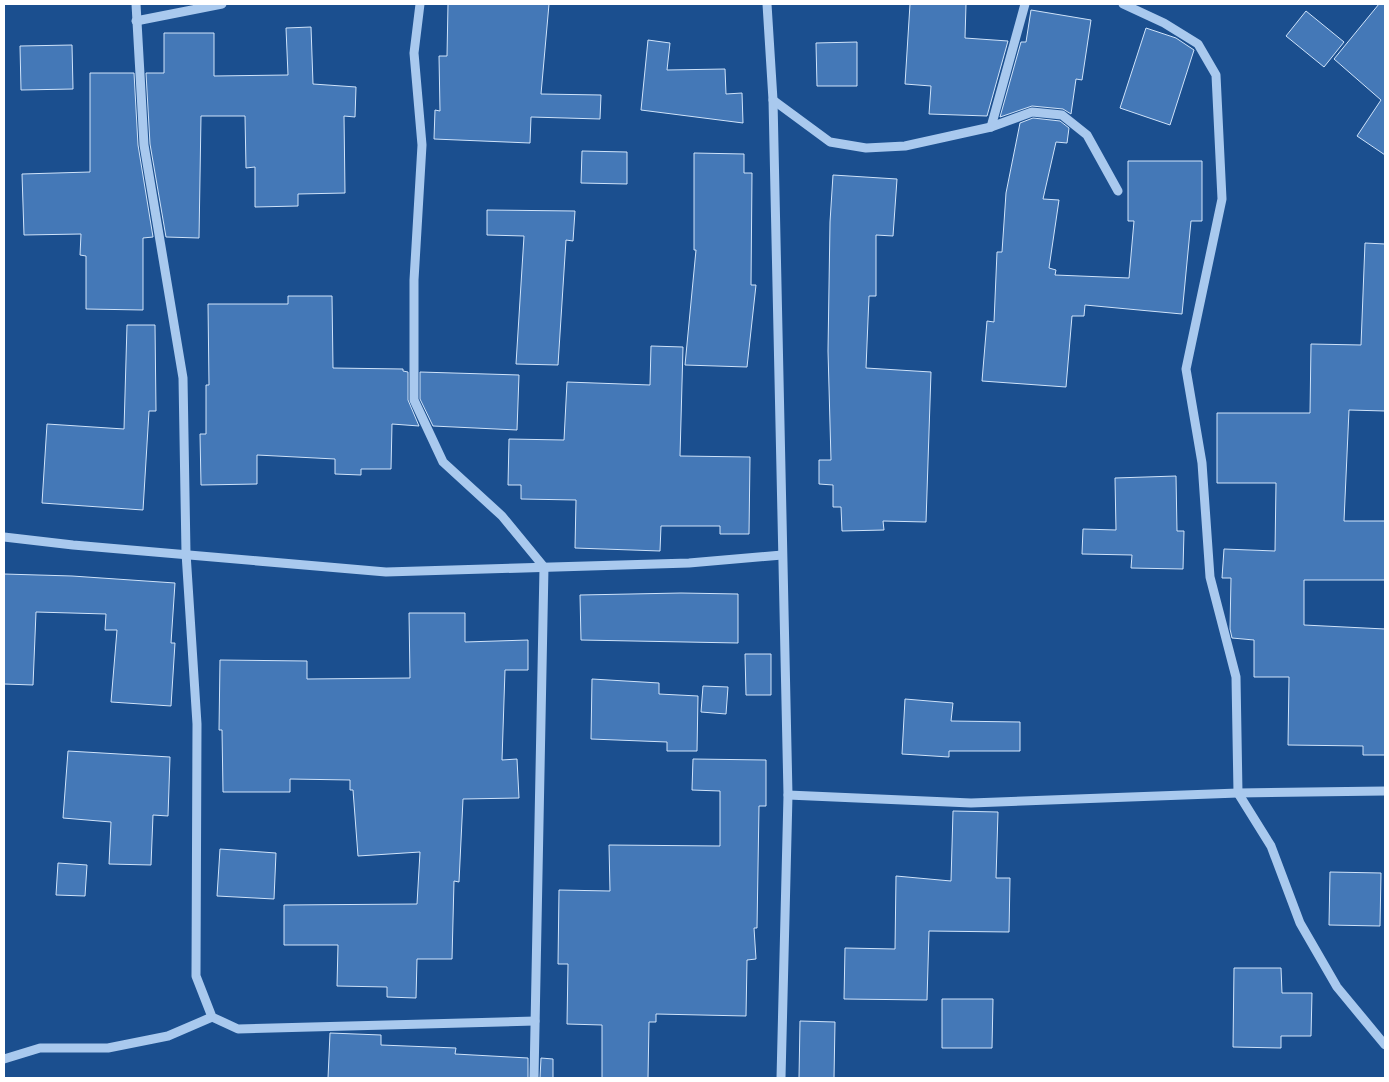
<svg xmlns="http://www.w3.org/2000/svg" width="1389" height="1082" viewBox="0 0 1389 1082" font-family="'Sofia Sans Condensed',sans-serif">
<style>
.building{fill:#4478b7;stroke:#cfe3fa}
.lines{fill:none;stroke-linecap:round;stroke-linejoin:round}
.minor{stroke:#a9c9ee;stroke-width:9}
</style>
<rect width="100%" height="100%" fill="#1b4f8f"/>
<g class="building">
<polygon points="448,4 549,4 541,94 601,95 600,119 531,117 530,143 434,139 435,110 440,111 439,56 447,56"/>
<polygon points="910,4 966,4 965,38 1008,41 987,116 929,114 931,86 905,84"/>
<polygon points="1379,4 1385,4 1385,155 1357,136 1381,100 1334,59"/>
<polygon points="1031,10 1091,20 1082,80 1076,79 1071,114 1063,109 1032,106 1000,117 1021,42 1026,42"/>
<polygon points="1306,11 1344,42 1324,67 1286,36"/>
<polygon points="311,27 313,84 356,87 355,117 344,116 345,193 298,194 298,206 255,207 255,167 246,168 245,116 201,116 199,238 166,237 150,144 146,73 164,73 164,33 214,33 214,76 288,75 286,28"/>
<polygon points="1146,28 1176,38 1194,50 1170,125 1120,108"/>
<polygon points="648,40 670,43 667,70 725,69 726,94 742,93 743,123 641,110"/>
<polygon points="857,42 857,86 817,86 816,43"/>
<polygon points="72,45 73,89 21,90 20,46"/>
<polygon points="90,73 134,73 138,145 153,237 143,238 143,310 86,309 86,256 80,255 81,234 24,235 22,174 90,172"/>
<polygon points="1033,118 1060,121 1069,128 1067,143 1056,142 1043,199 1059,200 1049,268 1056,270 1055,275 1129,278 1134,221 1128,221 1128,161 1202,161 1202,221 1191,221 1182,314 1085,305 1084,316 1072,316 1066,387 982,381 987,321 994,322 997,252 1002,252 1006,193 1020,123"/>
<polygon points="582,151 627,152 627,184 581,183"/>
<polygon points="694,153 744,154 744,173 752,173 751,285 756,285 747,367 685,365 696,250 694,250"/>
<polygon points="833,175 897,179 893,236 876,235 876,296 869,296 866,368 931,372 926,522 883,521 884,530 842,531 841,507 833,507 833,485 819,484 819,460 831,460 828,351 830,222"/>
<polygon points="487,210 575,211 573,241 566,240 558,365 516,364 524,236 487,235"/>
<polygon points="1365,243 1385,244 1385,411 1349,410 1344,521 1385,521 1385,580 1304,580 1304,625 1385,629 1385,755 1363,755 1363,746 1288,745 1289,677 1254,677 1254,640 1232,638 1230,629 1231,578 1222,578 1224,549 1275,551 1276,483 1217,483 1217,413 1310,413 1311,344 1361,345"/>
<polygon points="288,296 332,296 333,368 403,369 403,371 408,372 408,400 419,426 392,424 391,469 361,469 361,475 335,474 335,459 257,455 257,484 201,485 200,434 206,434 206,385 209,385 208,304 288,304"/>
<polygon points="127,325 155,325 156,411 149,411 143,510 42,503 47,424 124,429"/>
<polygon points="651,346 683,347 680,456 750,457 749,534 720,534 720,526 661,526 660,551 575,548 576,500 521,499 521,485 508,485 509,439 564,440 567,382 650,385"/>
<polygon points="420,372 519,375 517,430 433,426 420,399"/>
<polygon points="1176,476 1177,531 1184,531 1183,569 1131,568 1132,555 1082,554 1083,529 1116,530 1115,478"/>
<polygon points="4,574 72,576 175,583 171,643 175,643 171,706 111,702 117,630 105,630 106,614 36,612 33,685 4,684"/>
<polygon points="681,593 738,594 738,643 581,640 580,595"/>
<polygon points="409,613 465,613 465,642 528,640 528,670 505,670 502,760 517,759 519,798 463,799 459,882 454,881 452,959 417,959 416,998 387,997 387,987 337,986 338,945 284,945 284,905 417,904 420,852 358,856 353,790 350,790 350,780 290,779 290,792 223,792 222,730 219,730 220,660 307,661 307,679 410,678"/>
<polygon points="745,654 771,654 771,695 746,695"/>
<polygon points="592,679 659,683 659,694 698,696 697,751 667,751 667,742 591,739"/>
<polygon points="703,686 728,687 726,714 701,712"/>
<polygon points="905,699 953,703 951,721 1020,722 1020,751 949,751 949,757 902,754"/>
<polygon points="68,751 170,757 168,816 153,815 151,865 109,864 111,822 63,818"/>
<polygon points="693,759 766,760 766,806 759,806 757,928 754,928 756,959 747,960 746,1016 656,1014 656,1022 649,1022 648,1078 602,1078 602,1025 567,1024 568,964 558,964 559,890 610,891 609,845 720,846 720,791 692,790"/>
<polygon points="953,811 998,812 996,878 1010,878 1009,932 929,931 927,1000 844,999 845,948 895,949 896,876 951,881"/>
<polygon points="220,849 276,853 274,899 217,896"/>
<polygon points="58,863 87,865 85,896 56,895"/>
<polygon points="1330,872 1381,873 1380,926 1329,925"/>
<polygon points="1234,968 1281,968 1282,993 1312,993 1311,1036 1281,1036 1281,1048 1233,1047"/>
<polygon points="942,999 993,999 992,1048 942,1048"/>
<polygon points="800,1021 835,1022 834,1078 799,1078"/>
<polygon points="330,1033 381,1035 381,1045 456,1048 455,1054 528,1058 528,1078 328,1078"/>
<polygon points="541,1058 553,1059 553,1078 540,1078"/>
</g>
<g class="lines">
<g class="minor">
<polyline points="136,4 144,145 183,378 186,553 197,724 196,976 212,1017 238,1029 535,1021"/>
<polyline points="420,4 414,53 422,145 414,280 414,400 443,462 502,516 544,567 534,1078"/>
<polyline points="767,4 773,100 788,795 781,1078"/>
<polyline points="1123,4 1164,23 1198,44 1216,75 1222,199 1186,369 1202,463 1210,577 1236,677 1238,793 1271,846 1300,923 1337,987 1385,1045"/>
<polyline points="136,21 222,4"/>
<polyline points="773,100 830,142 866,148 905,146 991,127 1032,112 1062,115 1087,135 1118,191"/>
<polyline points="991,127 1025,4"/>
<polyline points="4,537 73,545 386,572 689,563 782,555"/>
<polyline points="788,795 971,803 1238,793 1385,791"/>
<polyline points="4,1059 40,1048 108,1048 168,1036 212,1017"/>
</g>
</g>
<rect width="1389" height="1082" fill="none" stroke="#ffffff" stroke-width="10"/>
</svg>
